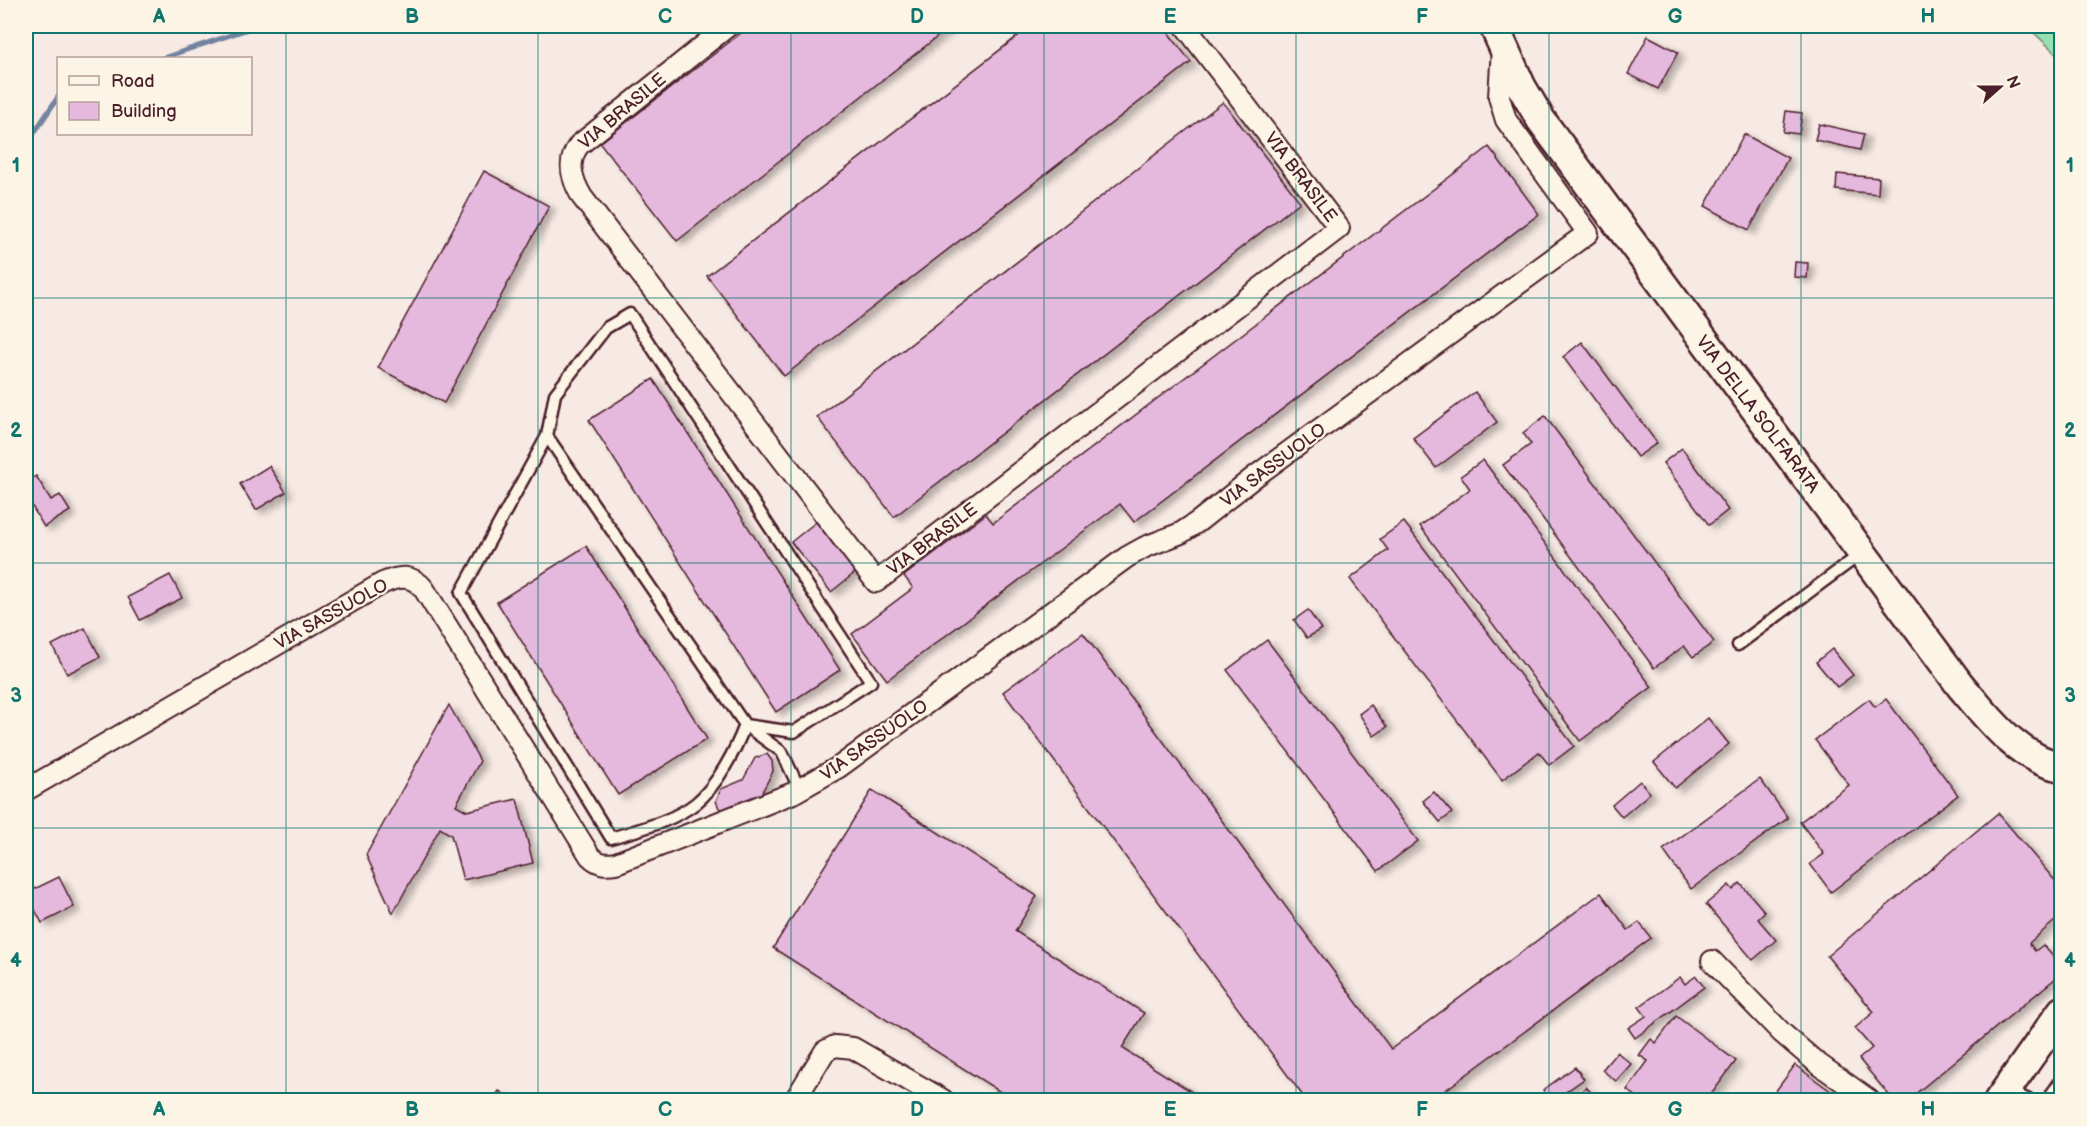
<svg xmlns="http://www.w3.org/2000/svg" width="2087" height="1126" viewBox="0 0 2087 1126" font-family="'Balsamiq Sans',sans-serif">
<style>
.green{fill:#96dfae;stroke:#707f6c;stroke-width:1.5}
.lines{fill:none;stroke-linecap:round;stroke-linejoin:round}
.stream{stroke:#71839e;stroke-width:5}
.building{fill:#e5b8dd;stroke:#4a1f2b;stroke-width:1.5;filter:url(#shadow)}
.lane-casing{stroke:#4a1f2b;stroke-width:15}
.street-casing{stroke:#4a1f2b;stroke-width:24}
.secondary-casing{stroke:#4a1f2b;stroke-width:33}
.lane{stroke:#fcf5e5;stroke-width:10}
.street{stroke:#fcf5e5;stroke-width:20}
.secondary{stroke:#fcf5e5;stroke-width:28}
.grid{fill:none;stroke:#0f766e;stroke-width:1.5;stroke-opacity:0.55}
.labels{text-anchor:middle;stroke-width:4.5;stroke-linejoin:round;paint-order:stroke}
.street-label{font-size:18px;fill:#4a1f2b;stroke:#fcf5e5}
.neatline{fill:none;stroke:#0f766e;stroke-width:2}
.grid-label{font-size:20px;text-anchor:middle;font-weight:bold;fill:#0f766e}
</style>
<defs>
<filter id="shadow"><feDropShadow dx="6" dy="4" stdDeviation="3" flood-color="#0004"/></filter>
</defs>
<rect width="100%" height="100%" fill="#f7e9e3"/>
<filter id="ink" filterUnits="userSpaceOnUse"><feTurbulence type="fractalNoise" baseFrequency=".0167" numOctaves="2"/><feDisplacementMap in="SourceGraphic" scale="12" xChannelSelector="R" yChannelSelector="G"/><feConvolveMatrix kernelMatrix="1 2 1 2 8 2 1 2 1" color-interpolation-filters="sRGB"/></filter>
<g filter="url(#ink)">
<polygon class="green" points="2032,26 2061,26 2061,58 2032,31"/>
<g class="lines">
<g class="stream">
<polyline points="163,58 257,26"/>
<polyline points="26,145 58,97"/>
</g>
</g>
<g class="building">
<polygon points="750,26 951,26 677,241 600,143"/>
<polygon points="1031,26 1163,26 1191,62 784,376 707,276"/>
<polygon points="1648,36 1678,52 1658,89 1628,74"/>
<polygon points="1223,102 1300,202 894,517 817,417"/>
<polygon points="1786,111 1802,113 1799,134 1783,132"/>
<polygon points="1819,124 1864,134 1860,150 1815,140"/>
<polygon points="1744,134 1788,158 1749,230 1705,206"/>
<polygon points="1489,147 1539,214 1134,522 1120,504 887,680 852,634 913,588 904,576 986,514 993,523"/>
<polygon points="484,171 549,206 444,403 378,368"/>
<polygon points="1837,174 1879,178 1878,194 1836,190"/>
<polygon points="1795,262 1808,263 1807,278 1794,277"/>
<polygon points="1582,342 1657,443 1637,457 1563,357"/>
<polygon points="653,379 840,670 776,712 589,420"/>
<polygon points="1475,392 1497,422 1436,468 1413,438"/>
<polygon points="1545,416 1714,642 1693,657 1684,646 1654,668 1503,465 1531,444 1523,433"/>
<polygon points="1682,448 1728,510 1709,525 1663,463"/>
<polygon points="1483,460 1652,687 1580,741 1420,526 1470,489 1461,476"/>
<polygon points="269,466 286,492 256,510 240,484"/>
<polygon points="36,476 51,500 60,495 70,511 44,527 26,496 26,482"/>
<polygon points="816,522 856,572 831,592 791,542"/>
<polygon points="1404,522 1574,746 1549,765 1539,752 1502,780 1350,579 1388,550 1380,539"/>
<polygon points="586,546 707,739 618,795 497,602"/>
<polygon points="170,575 182,598 140,620 128,597"/>
<polygon points="1308,610 1321,629 1307,638 1294,620"/>
<polygon points="85,628 100,657 67,674 52,645"/>
<polygon points="1083,633 1391,1049 1601,893 1628,930 1639,922 1651,938 1432,1100 1306,1100 1003,692"/>
<polygon points="1267,640 1418,841 1378,871 1227,670"/>
<polygon points="1832,649 1853,675 1837,687 1816,662"/>
<polygon points="1869,699 1875,707 1886,699 1958,795 1831,892 1810,864 1824,854 1800,822 1849,785 1815,740"/>
<polygon points="449,705 480,761 456,805 467,811 517,799 533,863 463,880 451,835 440,828 393,913 366,855"/>
<polygon points="1371,705 1387,727 1374,736 1359,714"/>
<polygon points="1708,718 1729,744 1675,788 1654,762"/>
<polygon points="767,754 772,761 773,771 759,798 726,811 719,808 716,801 721,789 743,780 755,758"/>
<polygon points="1760,779 1788,818 1691,889 1663,850"/>
<polygon points="1640,781 1650,793 1622,817 1612,805"/>
<polygon points="872,790 1037,896 1015,931 1144,1013 1122,1048 1205,1100 1013,1100 773,948"/>
<polygon points="1434,792 1452,813 1440,822 1423,801"/>
<polygon points="1998,813 2062,889 2062,915 2029,943 2035,951 2043,945 2062,967 2062,973 1908,1100 1893,1100 1859,1059 1872,1048 1855,1028 1874,1012 1827,956"/>
<polygon points="59,877 74,907 42,923 26,893"/>
<polygon points="1740,883 1765,912 1758,919 1776,940 1753,960 1706,904 1729,885 1733,890"/>
<polygon points="1696,976 1704,987 1635,1038 1628,1028 1646,1016 1639,1007 1680,977 1685,984"/>
<polygon points="1676,1016 1736,1061 1707,1100 1642,1100 1627,1090 1648,1061 1639,1055 1651,1039 1656,1043"/>
<polygon points="1617,1052 1631,1064 1616,1081 1602,1070"/>
<polygon points="1795,1065 1843,1100 1769,1100"/>
<polygon points="1575,1067 1584,1079 1554,1100 1550,1100 1543,1090"/>
<polygon points="1586,1087 1599,1100 1572,1100"/>
<polygon points="499,1091 513,1100 493,1100"/>
</g>
<g class="lines">
<g class="lane-casing">
<g id="lane">
<path d="M547 436 745 725C736 749 717 786 696 803 672 822 640 829 611 838L461 593 547 436 555 394 606 328 630 314 871 682 794 732 745 725 782 752 800 790"/>
<polyline points="1738,645 1862,553"/>
<polyline points="2007,1090 2029,1100"/>
<polyline points="2052,1100 2050,1096 2062,1079"/>
</g>
</g>
<g class="street-casing">
<g id="street">
<path d="M728 26 579 145C566 162 572 180 582 197L876 582 1339 228 1185 26"/>
<path d="M26 790 383 583C399 576 412 574 424 589L590 856C598 864 605 865 616 863L793 793 839 767 1127 557 1145 547 1181 533 1199 521 1253 478 1588 233 1506 120 1499 97 1502 48"/>
<polyline points="1712,961 1782,1033 1817,1063 1869,1100"/>
<polyline points="795,1100 825,1051 835,1046 853,1048 943,1100"/>
</g>
</g>
<g class="secondary-casing">
<g id="secondary">
<path d="M1494 26 1521 86 1541 120 1960 685C1987 717 2018 759 2062 767"/>
<polyline points="1999,1100 2062,1011"/>
</g>
</g>
<use href="#lane" class="lane"/>
<use href="#street" class="street"/>
<use href="#secondary" class="secondary"/>
</g>
</g>
<path class="grid" d="M286 26V1100M538 26V1100M791 26V1100M1044 26V1100M1296 26V1100M1549 26V1100M1801 26V1100M26 298H2062M26 563H2062M26 828H2062"/>
<g class="labels">
<g class="street-label">
<text transform="translate(622 111) rotate(-40)" y="6">VIA BRASILE</text>
<text transform="translate(1301 177) rotate(53)" y="6">VIA BRASILE</text>
<text transform="translate(1758 414) rotate(53)" y="6">VIA DELLA SOLFARATA</text>
<text transform="translate(1273 465) rotate(-37)" y="6">VIA SASSUOLO</text>
<text transform="translate(932 539) rotate(-37)" y="6">VIA BRASILE</text>
<text transform="translate(331 614) rotate(-29)" y="6">VIA SASSUOLO</text>
<text transform="translate(874 740) rotate(-35)" y="6">VIA SASSUOLO</text>
</g>
</g>
<rect width="2087" height="1126" fill="none" stroke="#fcf5e5" stroke-width="66"/>
<rect x="57" y="57" width="195" height="78" fill="#fcf5e5" stroke="#b59f9b" stroke-width="1.5"/>
<rect x="69" y="76" width="30" height="9" fill="#fcf5e5" stroke="#b59f9b" stroke-width="1.5"/>
<text x="111" y="87" font-size="18" fill="#4a1f2b">Road</text>
<rect x="69" y="102" width="30" height="18" fill="#e5b8dd" stroke="#b59f9b" stroke-width="1.5"/>
<text x="111" y="117" font-size="18" fill="#4a1f2b">Building</text>
<g transform="translate(2000 87) rotate(69)" stroke="#fcf5e5" stroke-width="4.5" paint-order="stroke">
<path d="M0-4.5L10 22L0 15L-10 22Z" fill="#4a1f2b"/>
<text y="-9" font-size="16" font-weight="bold" text-anchor="middle" fill="#4a1f2b">N</text>
</g>
<rect x="33" y="33" width="2021" height="1060" class="neatline"/>
<g class="grid-label">
<text x="159" y="23">A</text>
<text x="412" y="23">B</text>
<text x="665" y="23">C</text>
<text x="917" y="23">D</text>
<text x="1170" y="23">E</text>
<text x="1422" y="23">F</text>
<text x="1675" y="23">G</text>
<text x="1928" y="23">H</text>
<text x="16" y="172">1</text>
<text x="2070" y="172">1</text>
<text x="16" y="437">2</text>
<text x="2070" y="437">2</text>
<text x="16" y="702">3</text>
<text x="2070" y="702">3</text>
<text x="16" y="967">4</text>
<text x="2070" y="967">4</text>
<text x="159" y="1116">A</text>
<text x="412" y="1116">B</text>
<text x="665" y="1116">C</text>
<text x="917" y="1116">D</text>
<text x="1170" y="1116">E</text>
<text x="1422" y="1116">F</text>
<text x="1675" y="1116">G</text>
<text x="1928" y="1116">H</text>
</g>
</svg>
